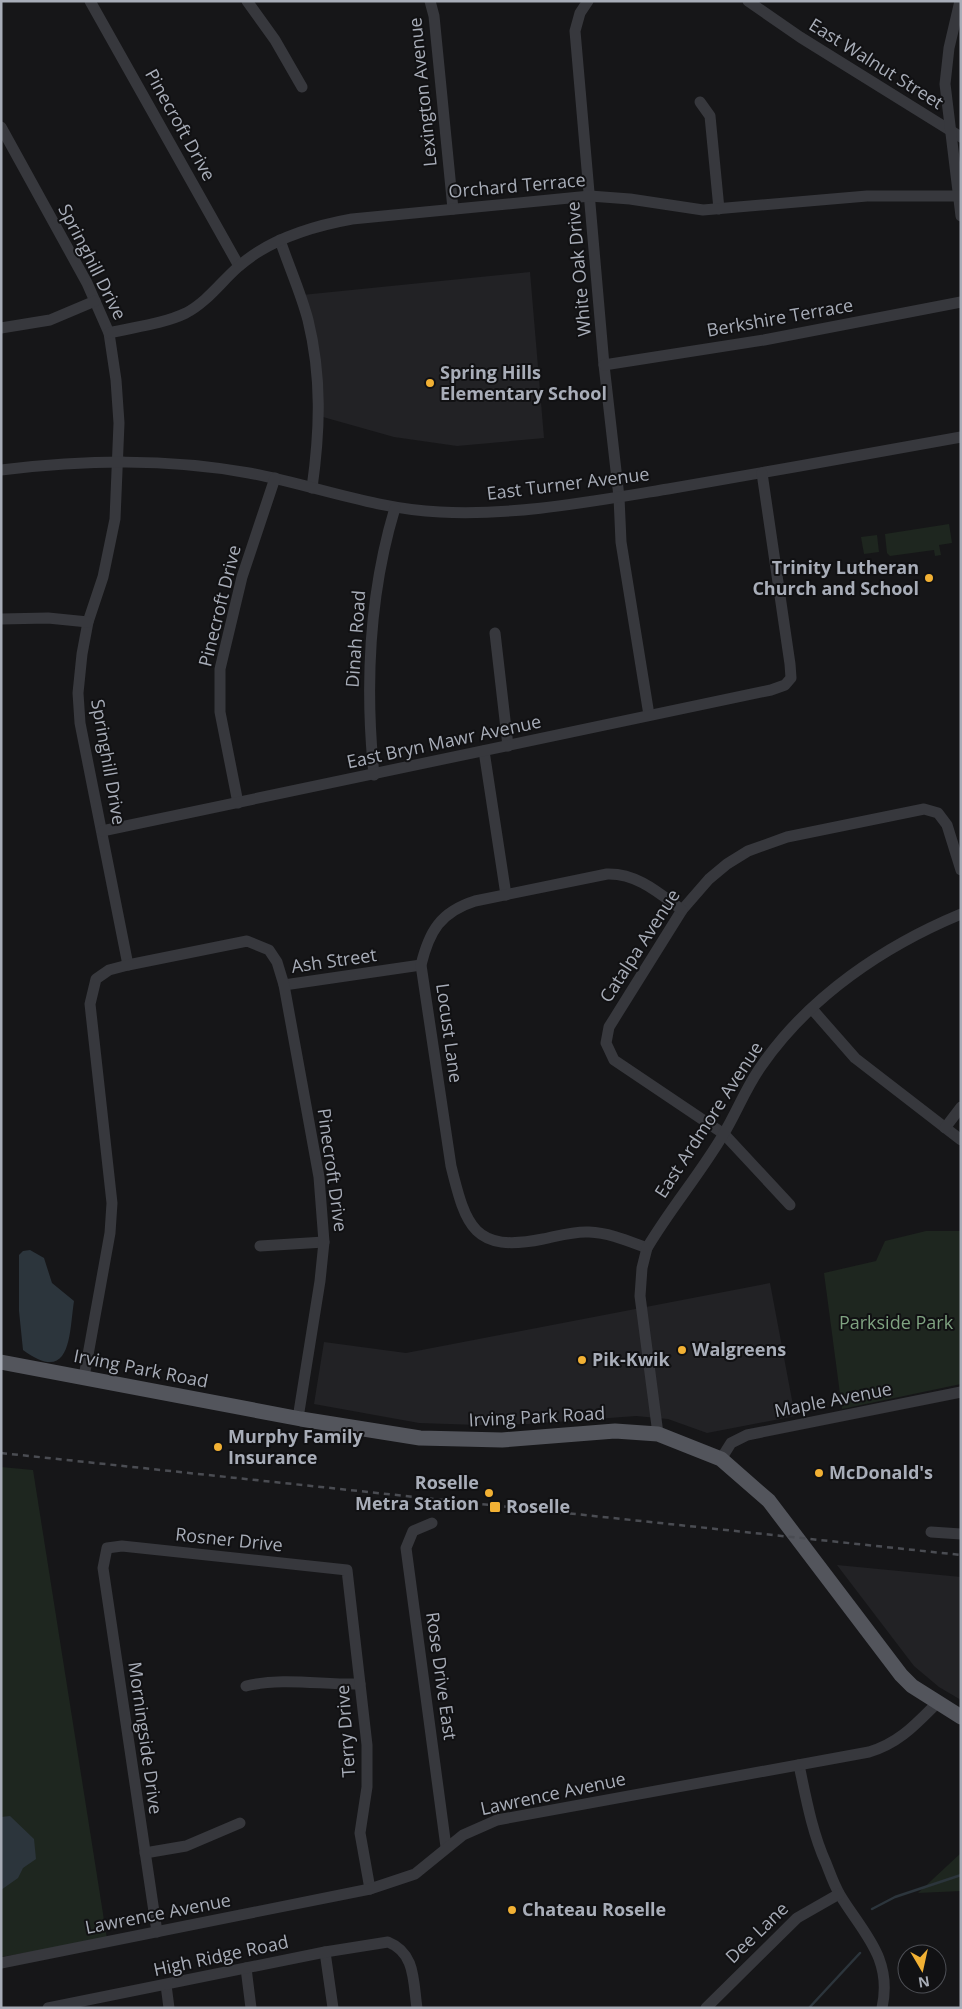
<svg xmlns="http://www.w3.org/2000/svg" width="962" height="2009" viewBox="0 0 962 2009" font-family="'Open Sans',sans-serif">
<style>
.built{fill:#222225}
.green{fill:#1e261f}
.water{fill:#2c353c}
.lines{fill:none;stroke-linecap:round;stroke-linejoin:round}
.stream{stroke:#2c353c;stroke-width:2.5}
.minor{stroke:#37383d;stroke-width:11}
.major{stroke:#53555c;stroke-width:15}
.rail{stroke:#4a4c52;stroke-width:2.5;stroke-dasharray:6 5;stroke-linecap:butt}
.poi-dot{fill:#f2b134;stroke:#111113;stroke-width:2}
.labels{text-anchor:middle;stroke-width:4;stroke-linejoin:round;paint-order:stroke}
.street-label{font-size:18px;fill:#a8adb8;stroke:#111113}
.poi-label{font-size:18px;font-weight:bold;fill:#a8adb8;stroke:#111113;text-anchor:start}
.park-label{font-size:18px;fill:#7fa381;stroke:#111113}
</style>
<rect width="100%" height="100%" fill="#161618"/>
<g class="built">
<polygon points="530,272 544,438 457,446 394,437 323,417 302,295"/>
<polygon points="770,1283 795,1416 707,1433 668,1419 636,1416 529,1424 478,1425 419,1423 314,1404 324,1342 406,1353"/>
<polygon points="837,1565 961,1577 961,1700 939,1687 914,1666"/>
</g>
<g class="green">
<polygon points="949,524 952,543 939,545 941,555 935,556 934,550 890,556 887,553 885,534"/>
<polygon points="877,535 879,552 864,554 861,537"/>
<polygon points="926,1231 961,1231 961,1384 842,1409 824,1273 876,1261 885,1241"/>
<polygon points="1,1467 33,1470 107,1939 1,1957"/>
<polygon points="961,1853 961,1891 918,1893"/>
</g>
<g class="water">
<path d="M30 1250 44 1258 52 1283 74 1301C69 1333 72 1386 23 1350L19 1311V1255L23 1251Z"/>
<polygon points="10,1816 34,1839 36,1859 23,1868 18,1878 1,1890 1,1817"/>
</g>
<g class="lines">
<g class="stream">
<polyline points="872,1909 895,1897 961,1875"/>
<polyline points="809,2008 860,1953"/>
</g>
<g class="minor">
<polyline points="90,1 239,266"/>
<polyline points="247,1 275,40 302,87"/>
<polyline points="430,1 434,16 453,209"/>
<polyline points="588,1 580,13 575,31 604,365 619,497 621,542 649,715"/>
<polyline points="748,1 800,37 961,137"/>
<polyline points="960,1 949,48 945,84 961,216"/>
<polyline points="700,102 710,116 719,209"/>
<polyline points="1,127 87,283 109,333 116,380 119,423 115,519 103,577 88,622 82,654 78,693 80,723 128,965"/>
<path d="M280 240C289 267 301 293 308 320 322 377 320 431 312 488"/>
<polyline points="1,328 50,320 95,301"/>
<path d="M109 333C134 327 163 324 186 313 207 302 221 282 238 267 268 240 313 226 352 219L590 196 630 199 703 210 867 196H958"/>
<polyline points="604,365 764,340 961,302"/>
<path d="M1 470C85 460 166 458 249 473 313 485 374 509 440 512 516 516 593 501 668 489 766 472 863 455 961 437"/>
<polyline points="1,619 48,618 88,622"/>
<polyline points="495,633 508,746"/>
<polyline points="484,751 506,895"/>
<path d="M374 775C365 686 369 594 395 508"/>
<polyline points="238,803 220,712 220,669 242,577 275,478"/>
<polyline points="102,831 771,690 785,685 791,678 790,664 762,473"/>
<polyline points="284,985 421,965"/>
<polyline points="812,1009 855,1058 961,1140"/>
<polyline points="945,1128 961,1107"/>
<polyline points="790,1205 724,1134 614,1060 606,1043 609,1027 682,910 709,879 727,864 748,851 787,837 924,809 938,813 947,825 961,870"/>
<polyline points="260,1246 324,1242"/>
<path d="M647 1248C628 1241 610 1233 589 1232 574 1231 558 1236 543 1239 474 1253 466 1227 451 1166L421 965C429 932 440 912 475 901L607 874C637 873 659 893 682 910"/>
<polyline points="84,1377 110,1233 112,1203 90,1004 96,979 109,970 128,965 247,941 269,950 277,962 284,985 319,1177 324,1242 320,1281 298,1418"/>
<path d="M658 1434 640 1296 642 1268 647 1248C670 1209 700 1174 723 1135 737 1112 746 1087 762 1065 810 996 884 946 961 914"/>
<polyline points="721,1459 731,1443 747,1435 961,1392"/>
<polyline points="432,1523 413,1531 406,1548 446,1847"/>
<polyline points="931,1532 961,1534"/>
<path d="M246 1686C283 1677 322 1685 360 1684"/>
<path d="M799 1765C806 1798 812 1832 826 1863 830 1873 834 1885 840 1895 863 1933 893 1958 882 2008"/>
<polyline points="145,1853 186,1846 240,1823"/>
<polyline points="157,1932 103,1568 107,1548 122,1546 347,1570 367,1745 367,1787 360,1833 370,1889"/>
<polyline points="325,1952 333,2008"/>
<path d="M1 1963 370 1889 415 1874 463 1835 497 1820 869 1752C899 1743 915 1725 937 1703"/>
<polyline points="246,1968 251,2008"/>
<polyline points="166,1985 169,2008"/>
<path d="M48 2008 325 1952 388 1942C416 1953 413 1982 417 2008"/>
<polyline points="706,2008 797,1918 839,1894"/>
</g>
<polyline class="major" points="1,1362 301,1419 420,1438 502,1440 615,1431 658,1434 721,1459 769,1501 901,1675 912,1686 961,1717"/>
<polyline class="rail" points="1,1453 961,1555"/>
</g>
<g class="poi-dot">
<circle cx="430" cy="383" r="5"/>
<circle cx="929" cy="578" r="5"/>
<circle cx="682" cy="1350" r="5"/>
<circle cx="582" cy="1360" r="5"/>
<circle cx="218" cy="1447" r="5"/>
<circle cx="819" cy="1473" r="5"/>
<circle cx="489" cy="1493" r="5"/>
<rect x="489" y="1501" width="12" height="12" rx="2.5"/>
<circle cx="512" cy="1910" r="5"/>
</g>
<g class="labels">
<g class="street-label">
<text transform="translate(876 64) rotate(32)" y="6">East Walnut Street</text>
<text transform="translate(423 92) rotate(-96)" y="6">Lexington Avenue</text>
<text transform="translate(180 125) rotate(61)" y="6">Pinecroft Drive</text>
<text transform="translate(517 186) rotate(-5)" y="6">Orchard Terrace</text>
<text transform="translate(92 262) rotate(63)" y="6">Springhill Drive</text>
<text transform="translate(579 269) rotate(-95)" y="6">White Oak Drive</text>
<text transform="translate(780 318) rotate(-10)" y="6">Berkshire Terrace</text>
<text transform="translate(568 484) rotate(-7)" y="6">East Turner Avenue</text>
<text transform="translate(220 606) rotate(-76)" y="6">Pinecroft Drive</text>
<text transform="translate(356 639) rotate(-86)" y="6">Dinah Road</text>
<text transform="translate(444 742) rotate(-12)" y="6">East Bryn Mawr Avenue</text>
<text transform="translate(108 762) rotate(80)" y="6">Springhill Drive</text>
<text transform="translate(640 946) rotate(-57)" y="6">Catalpa Avenue</text>
<text transform="translate(334 961) rotate(-8)" y="6">Ash Street</text>
<text transform="translate(449 1033) rotate(82)" y="6">Locust Lane</text>
<text transform="translate(709 1120) rotate(-57)" y="6">East Ardmore Avenue</text>
<text transform="translate(332 1170) rotate(82)" y="6">Pinecroft Drive</text>
<text transform="translate(141 1369) rotate(11)" y="6">Irving Park Road</text>
<text transform="translate(833 1400) rotate(-11)" y="6">Maple Avenue</text>
<text transform="translate(537 1417) rotate(-3)" y="6">Irving Park Road</text>
<text transform="translate(229 1540) rotate(6)" y="6">Rosner Drive</text>
<text transform="translate(441 1676) rotate(82)" y="6">Rose Drive East</text>
<text transform="translate(346 1731) rotate(-94)" y="6">Terry Drive</text>
<text transform="translate(145 1738) rotate(82)" y="6">Morningside Drive</text>
<text transform="translate(553 1794) rotate(-12)" y="6">Lawrence Avenue</text>
<text transform="translate(158 1914) rotate(-11)" y="6">Lawrence Avenue</text>
<text transform="translate(757 1933) rotate(-44)" y="6">Dee Lane</text>
<text transform="translate(221 1956) rotate(-12)" y="6">High Ridge Road</text>
</g>
<g class="poi-label">
<text x="440" y="379">Spring Hills<tspan x="440" dy="21">Elementary School</tspan></text>
<text x="919" y="574" text-anchor="end">Trinity Lutheran<tspan x="919" dy="21">Church and School</tspan></text>
<text x="692" y="1356">Walgreens</text>
<text x="592" y="1366">Pik-Kwik</text>
<text x="228" y="1443">Murphy Family<tspan x="228" dy="21">Insurance</tspan></text>
<text x="829" y="1479">McDonald's</text>
<text x="479" y="1489" text-anchor="end">Roselle<tspan x="479" dy="21">Metra Station</tspan></text>
<text x="506" y="1513">Roselle</text>
<text x="522" y="1916">Chateau Roselle</text>
</g>
<g class="park-label">
<text x="896" y="1329">Parkside Park</text>
</g>
</g>
<rect width="962" height="2009" fill="none" stroke="#a8adb8" stroke-width="5"/>
<g transform="translate(922 1969) rotate(171)"><circle r="24" fill="#111113" stroke="#4d4f55"/>
<path d="M0-4L9 19L0 12L-9 19Z" fill="#f2b134"/>
<text y="-8" font-size="14" font-weight="bold" text-anchor="middle" fill="#a8adb8">N</text>
</g>
</svg>
